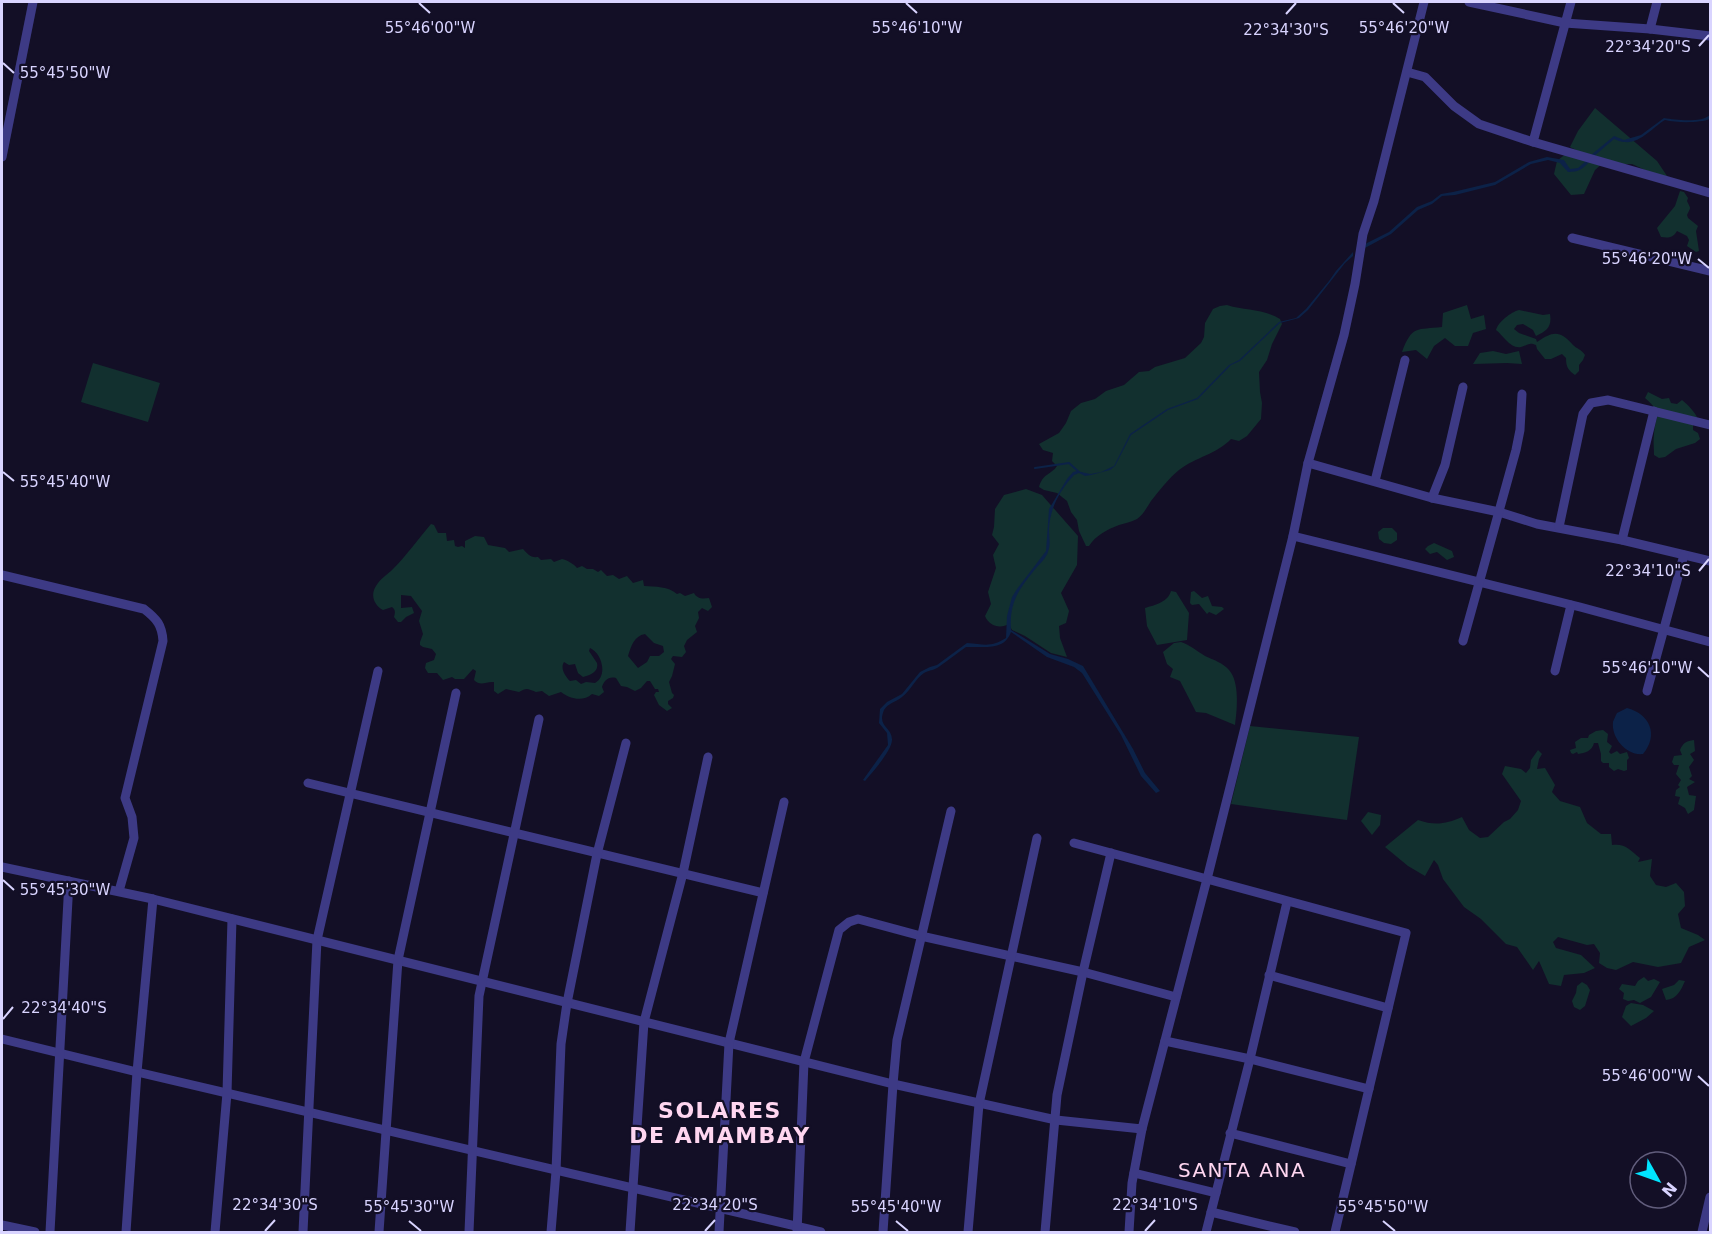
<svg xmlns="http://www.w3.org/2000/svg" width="1712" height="1234" viewBox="0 0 1712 1234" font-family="'DejaVu Sans',sans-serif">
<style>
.green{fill:#12302f;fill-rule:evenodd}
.water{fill:#0c2248}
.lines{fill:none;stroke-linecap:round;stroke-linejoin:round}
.stream{stroke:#0c2248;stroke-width:2}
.minor{stroke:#3d3a85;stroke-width:9}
.ticks{fill:none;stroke:#d9d4ff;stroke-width:2}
.labels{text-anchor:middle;stroke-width:4.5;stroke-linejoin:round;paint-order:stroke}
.quarter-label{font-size:20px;letter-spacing:1.5px;fill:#ffd6f0;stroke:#130f26}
.district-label{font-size:22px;font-weight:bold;letter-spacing:1.5px;fill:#ffd6f0;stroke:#130f26}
.ticks-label{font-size:15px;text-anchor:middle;fill:#d9d4ff;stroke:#130f26;stroke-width:4.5;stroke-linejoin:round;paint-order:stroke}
</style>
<rect width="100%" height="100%" fill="#130f26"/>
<g class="green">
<polygon points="1595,108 1657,161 1669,179 1656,175 1632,164 1617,164 1605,161 1595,170 1584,194 1571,195 1554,174 1557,161 1568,152 1580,152 1570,147 1578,131"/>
<path d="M1680 191 1684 192 1688 198 1687 201C1691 210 1691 206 1687 215L1688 218 1698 226 1696 231 1699 251 1696 252 1687 246 1689 240 1687 236 1677 231C1673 238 1668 238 1661 237L1657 228 1675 206Z"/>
<path d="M1227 305C1245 311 1262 308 1280 319L1282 324 1272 344 1267 360 1259 372 1260 392 1262 403 1261 419 1247 436 1239 441 1231 439C1217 454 1196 457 1179 470 1169 478 1159 491 1151 501 1147 507 1143 515 1137 519 1131 522 1125 523 1119 525 1108 529 1095 536 1089 546H1086L1079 531 1077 520 1071 512 1067 501 1057 493 1044 490 1039 487C1043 473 1051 475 1057 466L1052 461 1053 453 1043 450 1039 444 1059 433 1066 423 1071 411 1081 403 1095 399 1106 391 1124 385 1139 372 1149 371 1155 367 1185 358 1201 343 1204 337 1205 323 1213 309 1220 306Z"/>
<path d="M1467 305 1471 319 1484 315 1486 329 1473 333 1468 346H1455L1445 338 1434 346 1427 359 1416 350 1402 352C1412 325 1417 330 1442 327L1443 313Z"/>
<path d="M1519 310 1543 315 1550 314C1552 327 1547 331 1536 336L1533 330 1523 324 1517 325 1514 329 1519 333 1536 339 1537 342C1553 331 1560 330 1573 345 1577 349 1581 349 1585 355L1583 360 1579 365V371L1575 375C1568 370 1566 367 1566 358L1562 354 1551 359H1545L1537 349 1536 345C1529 342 1528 345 1521 347 1510 349 1503 335 1496 330 1498 322 1511 312 1519 310Z"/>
<polygon points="1493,351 1506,354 1519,351 1522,364 1507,363 1473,364 1480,353"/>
<polygon points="93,363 160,383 148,422 81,402"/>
<path d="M1648 392 1662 399 1669 398 1671 403 1677 404 1682 400C1688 405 1695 412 1698 419L1693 424V430L1698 433 1700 439 1695 443 1676 449 1665 457 1659 458 1654 455C1654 448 1653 441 1654 434 1656 414 1663 414 1645 398Z"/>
<path d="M1026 489 1042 495 1078 536 1077 565 1061 593 1069 611 1066 623 1059 626 1060 638 1067 657 1051 653 1025 636 1012 630 1009 624C1000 629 989 626 985 616L991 604 988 592 996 568 993 555 999 544 992 535 994 527 995 509 1004 495Z"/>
<path d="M431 524 434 525 438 533H446L447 541 454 540 455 546 458 547 462 546 465 548V541L475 536 484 537 488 545 505 548 509 552 523 549C528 554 530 558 538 557L541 560 551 559 554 562 562 559C567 560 574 564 577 568L582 566 587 569H593L598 572 601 570 607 576 613 575 619 579 627 576 633 583 643 580 644 586C656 587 668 586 677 594L680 593 685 596 694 593C697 599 703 599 709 598L712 607 708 611 702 608 698 612 699 618 695 626 697 632 687 640 684 646 686 652 682 657 673 656 671 659 675 664 672 676 669 682 672 693 674 695 673 698 668 701V704L672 708 667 711 659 705 654 695 656 692H659L658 689H655L650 681H647L641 688 635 691 627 687 621 686 616 678C608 676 604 681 602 687L604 692 599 696 592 694C583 702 570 699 561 692L549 696 542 691 536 692C528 689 527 687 519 692L506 689 498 694 494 691V682C486 681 481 687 474 680L476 671 473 669 464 679H455L452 677 443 680 437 673H428L425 668 426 663 434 660 436 654 432 649 423 647 420 645V642L423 634 419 621 422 611 411 596 401 595V608L412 607 414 613 406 617 401 622H398L394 617C395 613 396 610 392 607L383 610C374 605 370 595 376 586 380 579 388 574 393 569 407 555 418 539 431 524ZM645 634 654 643 663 646 664 652 659 656H650L647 662 638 668 628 656C631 646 634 636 645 634ZM590 648C602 653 608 676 595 683L586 682 581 684 576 680 570 681C565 676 560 668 564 662L569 665 575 664 578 673 583 677C590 675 599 672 597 663L589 651Z"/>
<polygon points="1383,528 1392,528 1397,533 1397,540 1391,544 1384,543 1379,539 1378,532"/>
<polygon points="1434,543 1452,551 1454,557 1447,560 1437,552 1430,554 1425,549 1428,546"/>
<path d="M1171 591 1176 592 1189 613 1187 640 1157 645 1147 626 1145 608C1155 605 1168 602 1171 591Z"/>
<polygon points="1194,591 1202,598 1208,596 1212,606 1222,607 1224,609 1216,615 1209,612 1207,614 1199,604 1192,605 1190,603 1191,592"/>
<path d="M1181 642C1190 645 1197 651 1205 656 1214 660 1223 663 1229 670 1240 682 1237 711 1235 725L1206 713 1196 712 1180 681 1170 677 1173 669 1167 664 1163 652 1174 643Z"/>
<polygon points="1250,726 1359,737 1347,820 1231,804"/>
<path d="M1603 730 1608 734 1607 742 1612 746 1609 752 1611 754 1617 751 1620 754 1627 752 1629 758 1627 760V770L1624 771 1618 769 1614 771 1609 767V763H1603L1601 761V754L1598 743H1594C1592 751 1585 753 1578 754L1577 752 1573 754 1571 753 1570 750 1576 748 1575 742 1581 738H1588L1589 735 1596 731Z"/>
<path d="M1694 740 1695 751 1690 754 1694 760 1689 767 1692 776 1689 779 1695 782 1687 787 1689 795 1696 796 1694 810 1688 814 1685 808 1678 804 1680 797 1675 796 1676 790 1680 787 1678 785 1681 780 1676 774 1679 765H1674L1672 762 1674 756 1682 755 1680 750C1683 743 1686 741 1694 740Z"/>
<path d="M1538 750 1542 754 1539 759 1537 769 1545 768 1555 785 1552 792 1560 801 1580 807 1587 823 1601 834H1611L1612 845C1625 843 1630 850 1640 858L1638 862 1652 859 1650 876 1656 885 1666 887 1676 883 1684 892 1685 906 1678 914 1681 928 1698 935 1705 940 1689 947 1681 963 1658 967 1633 962 1616 970 1607 968 1599 963 1600 953 1594 944 1587 945 1558 937 1553 942 1556 948 1581 955 1595 968 1584 973 1564 975 1561 986 1549 984 1539 961 1533 970 1517 947 1506 944 1481 919 1464 907 1443 879 1438 865 1434 860 1425 876 1408 866 1385 847 1418 820C1435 826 1446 824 1462 817L1469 830 1480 838 1488 837 1504 822 1510 819 1518 810 1521 801 1502 774 1505 766 1521 769 1526 773 1530 768 1531 760Z"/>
<polygon points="1368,812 1381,815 1380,825 1372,835 1361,821"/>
<polygon points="1644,977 1648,981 1654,979 1660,982 1651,997 1640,1003 1634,1000 1628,1001 1623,999 1624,993 1619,989 1622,984 1635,986 1638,981"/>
<path d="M1679 980 1685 981C1681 990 1677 999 1666 1000L1662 989 1674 985Z"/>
<polygon points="1582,982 1587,985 1590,990 1585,1006 1580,1010 1574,1007 1572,1001 1576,993 1577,986"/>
<polygon points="1631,1003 1643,1005 1654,1011 1646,1018 1631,1026 1622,1017 1626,1006"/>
</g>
<g class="water">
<path d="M1710 115V119C1700 123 1677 123 1665 120 1653 127 1640 144 1624 142 1621 142 1617 140 1614 139L1592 158 1591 155 1614 136 1624 140 1641 135 1664 118C1676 120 1701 123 1710 115Z"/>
<path d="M1547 157 1564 160 1570 169 1578 168 1587 160 1590 161C1583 169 1579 172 1568 172L1560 163 1548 160 1531 164 1495 185 1455 195 1442 196 1432 204 1418 210 1391 234 1363 249V245L1389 232 1417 207 1432 201 1441 194 1453 192 1495 182 1529 162Z"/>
<path d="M1353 252V256L1345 263 1308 310 1299 318 1280 323 1240 361 1231 365 1198 399 1168 410 1131 435 1115 466 1110 470 1091 475 1085 476 1079 473 1074 475C1060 490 1050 508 1049 529 1049 537 1051 544 1048 552 1046 558 1041 563 1037 567 1020 588 1009 601 1011 630L1050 654 1068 659 1083 666 1133 749 1145 773 1160 791 1156 793 1141 776 1121 735 1082 673 1074 667 1047 657 1011 632C1004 652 982 646 966 647 957 653 949 660 940 666 936 670 929 670 924 673 915 679 911 690 902 697 896 702 888 703 884 710 877 727 891 726 892 739 893 749 872 773 865 781L863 780 888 745 887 733 879 723 880 709 887 702 902 694 920 672 930 667 937 665 967 643C984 644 990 648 1006 638L1007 616 1012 597 1017 589 1046 551 1049 509 1067 479 1073 472 1077 471 1090 474 1101 472 1114 466 1130 434 1167 409 1197 398 1229 365 1239 360 1279 322 1296 318 1306 309 1329 281 1336 271Z"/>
<path d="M1627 708C1650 714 1659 735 1643 754 1627 756 1611 738 1613 722 1613 721 1617 713 1617 713Z"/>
</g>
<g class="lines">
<polyline class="stream" points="1035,468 1069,463 1079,472"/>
<g class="minor">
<polyline points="1469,2 1565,23 1650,29 1710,36"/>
<polyline points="1650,29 1657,2"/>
<polyline points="1407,72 1425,77 1454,106 1479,124 1533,142 1710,193"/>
<polyline points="1533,142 1571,2"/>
<polyline points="2,157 33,2"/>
<polyline points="1572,238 1710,271"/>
<polyline points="1308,463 1432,498 1499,512 1537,524 1622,540 1710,561"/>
<polyline points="1375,481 1405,360"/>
<polyline points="1432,498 1445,465 1463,387"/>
<polyline points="1559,527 1583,414 1591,403 1608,400 1710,425"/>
<polyline points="1293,536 1580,607 1710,642"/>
<polyline points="1622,540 1654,411"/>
<path d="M2 575 144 609C157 619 162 625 163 641L125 798 132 817 134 838 119 891"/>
<polyline points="1463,641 1516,450 1520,430 1522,394"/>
<polyline points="1555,671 1571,605"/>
<polyline points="1647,691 1684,555"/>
<polyline points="308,783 763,893"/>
<polyline points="1074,843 1406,933 1335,1232"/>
<polyline points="2,867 153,899 893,1084 1056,1120 1142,1129 1207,879 1293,536 1308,463 1344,335 1355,284 1363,234 1374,201 1424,2"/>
<polyline points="1269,975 1388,1008"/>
<polyline points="2,1039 137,1072 821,1232"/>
<polyline points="1165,1041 1250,1059 1369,1089"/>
<polyline points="1230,1133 1351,1164"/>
<polyline points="1134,1173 1216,1193"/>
<polyline points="1211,1212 1295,1232"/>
<polyline points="2,1225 35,1232"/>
<polyline points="50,1232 69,881"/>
<polyline points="126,1232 137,1072 153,899"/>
<polyline points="215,1232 227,1093 232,919"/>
<polyline points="303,1232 317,940 378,671"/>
<polyline points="379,1232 398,960 456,693"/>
<polyline points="469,1232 479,996 539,719"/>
<polyline points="551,1232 556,1171 561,1044 567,1003 597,854 626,743"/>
<polyline points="630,1232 644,1022 683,873 708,757"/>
<polyline points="719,1232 729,1043 784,802"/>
<polyline points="797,1232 804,1062 839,930 849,922 858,919 921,936 1083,972 1176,997"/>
<polyline points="883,1232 893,1084 897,1040 951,811"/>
<polyline points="968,1232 979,1104 1037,838"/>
<polyline points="1045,1232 1057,1095 1083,972 1111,853"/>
<polyline points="1129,1232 1132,1183 1142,1129"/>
<polyline points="1206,1232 1250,1059 1287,902"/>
<polyline points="1702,1232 1710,1197"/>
</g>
</g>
<path class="ticks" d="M419 3 430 13M906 3 917 13M1393 3 1404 13M1286 14 1296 3M1699 46 1709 35M3 63 14 73M1698 259 1709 268M3 472 14 481M1699 571 1709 559M1698 667 1709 677M3 880 14 890M3 1019 13 1007M1698 1076 1709 1086M409 1221 421 1231M896 1221 908 1231M1383 1221 1395 1231M265 1231 275 1220M705 1231 715 1220M1145 1231 1155 1220"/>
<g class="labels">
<g class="quarter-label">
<text x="1242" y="1177">SANTA ANA</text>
</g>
<g class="district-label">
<text x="720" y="1118">SOLARES<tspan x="720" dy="25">DE AMAMBAY</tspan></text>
</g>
</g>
<g class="ticks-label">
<text x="430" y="33">55°46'00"W</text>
<text x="917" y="33">55°46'10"W</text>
<text x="1404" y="33">55°46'20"W</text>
<text x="1286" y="35">22°34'30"S</text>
<text x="1648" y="52">22°34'20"S</text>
<text x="65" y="78">55°45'50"W</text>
<text x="1647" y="264">55°46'20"W</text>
<text x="65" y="487">55°45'40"W</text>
<text x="1648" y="576">22°34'10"S</text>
<text x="1647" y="673">55°46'10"W</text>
<text x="65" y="895">55°45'30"W</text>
<text x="64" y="1013">22°34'40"S</text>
<text x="1647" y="1081">55°46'00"W</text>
<text x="275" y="1210">22°34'30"S</text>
<text x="715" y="1210">22°34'20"S</text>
<text x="1155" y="1210">22°34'10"S</text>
<text x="409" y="1212">55°45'30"W</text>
<text x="896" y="1212">55°45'40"W</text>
<text x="1383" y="1212">55°45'50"W</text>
</g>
<rect width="1712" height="1234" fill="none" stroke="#d9d4ff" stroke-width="6"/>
<g transform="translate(1658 1180) rotate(130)"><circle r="28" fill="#130f26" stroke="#625e7d" stroke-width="1.5"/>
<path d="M0-4.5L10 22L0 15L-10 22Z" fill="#00e5ff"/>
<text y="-9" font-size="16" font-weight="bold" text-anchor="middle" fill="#d9d4ff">N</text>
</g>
</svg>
